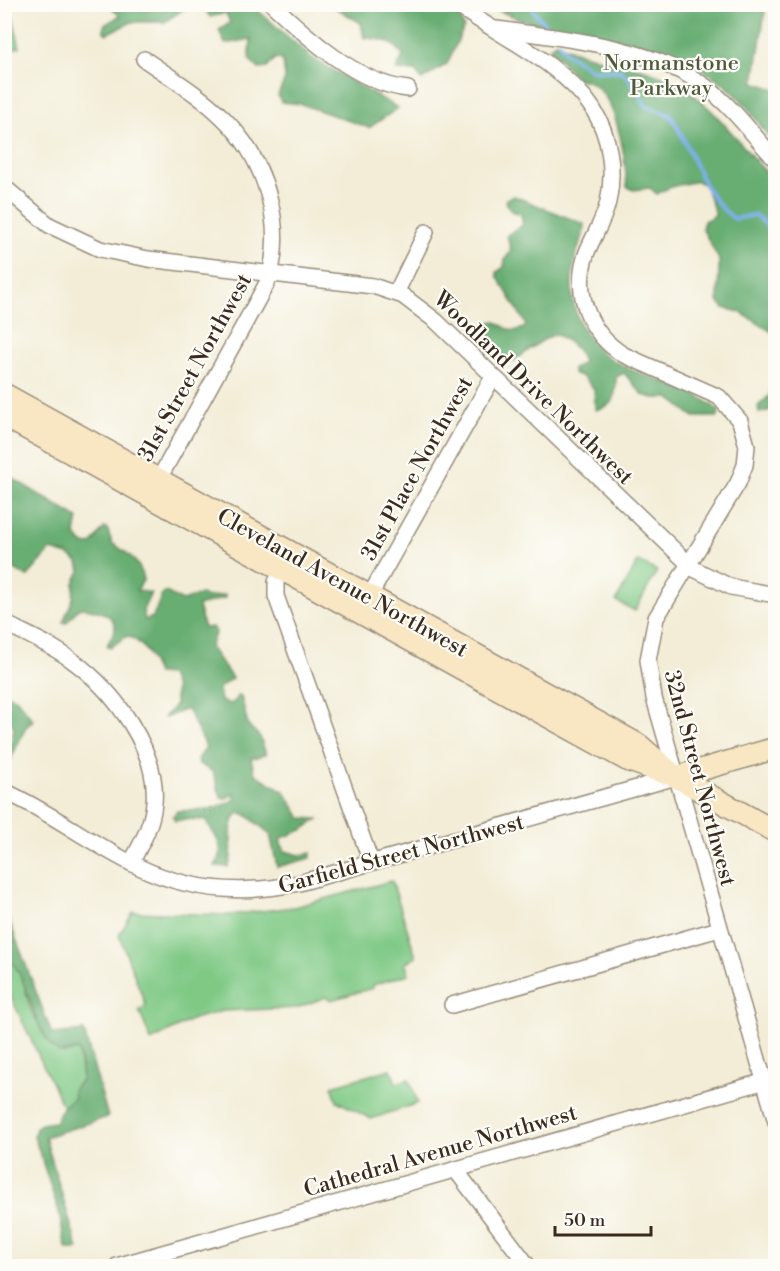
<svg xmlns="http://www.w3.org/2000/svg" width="780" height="1271" viewBox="0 0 780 1271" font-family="'Libre Bodoni',serif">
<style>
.green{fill:#7fc985;stroke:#5d7a52;stroke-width:1.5}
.forest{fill:#67ad72;stroke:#516c48;stroke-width:1.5}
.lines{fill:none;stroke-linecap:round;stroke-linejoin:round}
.stream{stroke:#7fb1eb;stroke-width:4}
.street-casing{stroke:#978c7a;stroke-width:18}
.secondary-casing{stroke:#978c7a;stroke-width:24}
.street{stroke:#fff;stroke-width:15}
.secondary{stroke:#f9e7c3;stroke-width:21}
.labels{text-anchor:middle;stroke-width:4.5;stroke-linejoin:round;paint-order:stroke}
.park-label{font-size:22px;fill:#4f5a3d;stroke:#fdfcf7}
.street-label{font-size:22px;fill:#3b2a1e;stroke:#fdfcf7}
</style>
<rect width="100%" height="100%" fill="#fdfcf7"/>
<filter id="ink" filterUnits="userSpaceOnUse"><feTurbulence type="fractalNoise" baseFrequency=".0167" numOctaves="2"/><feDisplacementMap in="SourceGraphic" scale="12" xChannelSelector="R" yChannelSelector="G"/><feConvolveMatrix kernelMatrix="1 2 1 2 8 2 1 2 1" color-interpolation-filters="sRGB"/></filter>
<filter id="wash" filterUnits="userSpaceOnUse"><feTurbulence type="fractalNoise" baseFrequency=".008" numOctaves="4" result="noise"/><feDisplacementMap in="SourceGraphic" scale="24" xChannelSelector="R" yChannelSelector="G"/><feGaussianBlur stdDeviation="1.35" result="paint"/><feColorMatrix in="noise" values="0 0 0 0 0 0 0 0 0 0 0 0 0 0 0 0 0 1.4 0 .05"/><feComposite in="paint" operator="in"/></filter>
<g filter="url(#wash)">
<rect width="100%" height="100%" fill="#f3edd7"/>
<g class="green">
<polygon points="4,5 10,5 20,47 5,51"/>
<polygon points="638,561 657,571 635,611 616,601"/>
<polygon points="392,881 416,957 405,963 409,974 373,985 373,988 331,1000 326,997 297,1008 223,1011 193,1019 151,1041 139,1010 146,1006 119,935 133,912 229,915 294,907"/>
<path d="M5 959C26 966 24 995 32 1012 39 1027 54 1041 64 1054L78 1050 82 1079 75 1087 74 1098 63 1107 7 989H5Z"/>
<polygon points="391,1069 396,1083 409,1079 418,1103 371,1119 337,1101 332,1086"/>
</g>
<g class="forest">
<polygon points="113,5 133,5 146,11 165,5 196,5 187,7 165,22 132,22 107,34 104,32 104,25 120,16 112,8"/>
<polygon points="202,5 252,5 312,58 398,108 369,128 301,104 281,102 278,95 285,79 283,61 276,58 267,68 259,69 249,59 251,39 225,44 219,30 230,23 226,13 210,17"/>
<path d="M331 5H438L460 17 464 27 447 64 422 80 415 71 396 70 403 56C394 40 379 39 364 38L361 23Z"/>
<path d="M484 5H766L754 82 775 89V145C761 129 752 110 736 95 680 41 602 38 531 22 515 19 499 10 484 5Z"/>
<path d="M555 43C567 48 578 53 590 56 620 66 650 67 678 84 718 108 742 150 775 181V334L740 312 724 308 718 301 719 260 702 228 704 221 714 216 715 213 705 185 697 181C681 185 671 185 657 194L650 188 633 190 627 187C625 156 617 81 578 79L549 48Z"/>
<path d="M514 196 584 224C586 236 577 247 575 259 572 271 571 288 573 300 589 385 672 367 719 411L718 417H694L669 398H653L643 395 624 373 616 377C616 395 615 407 595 410L594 389 583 377 573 373V369L583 362C579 348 568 341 556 334 539 340 528 352 513 361 497 358 480 342 485 324L494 321C506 326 509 335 524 328L526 324 497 276V272L504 267 505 259 511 251 507 235 523 225 521 214 511 211 506 202V199Z"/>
<polygon points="775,381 775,409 759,413 758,406 769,396"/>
<path d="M4 473 78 518 75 534 82 544 91 545 104 528H107L112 543C127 553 139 560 144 579L137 590 151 593 143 610 145 620 153 617 162 594 166 592 183 601 201 594 208 597 225 595V598L198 606 204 628 212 627 216 631 210 647 232 678 219 688 221 701 230 704 235 701 237 696H241L248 725 260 737 266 754 251 759 255 774 284 791 301 818 318 819 302 830 282 838 280 841 285 851 300 855 311 853V858L277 867 270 834 245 814 238 813C224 830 237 850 228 867L215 866C228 845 213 836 206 820L185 819 175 821 173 816 177 811 212 809 233 801 235 793 225 799 221 798 213 772 199 764 198 759 206 747 187 709 164 718 175 705V688L170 675 157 674C151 659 144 641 127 636L111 647 107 646C109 640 114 634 115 628 116 614 88 606 78 609L66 623 63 622 73 598 74 583 80 571 78 562 68 555 51 550 27 577 5 563Z"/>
<polygon points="4,692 17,699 33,720 26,727 11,759 8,757 14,727 5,712"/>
<path d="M4 907 52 1034 84 1031 108 1117 45 1137 78 1249H67L65 1244 59 1212 34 1136 36 1128 41 1124 55 1122 63 1107 74 1098 73 1090 82 1079 80 1055 78 1050 59 1053C29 1031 29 966 5 959Z"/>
</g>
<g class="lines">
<g class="stream">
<polyline points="421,4 443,4"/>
<polyline points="528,4 551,32"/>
<path d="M559 43 566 53 592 70 620 71 629 78 646 106 670 115C694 149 699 195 735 219L755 215 772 230 776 239"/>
</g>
</g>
</g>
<g filter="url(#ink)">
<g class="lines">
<g class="street-casing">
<g id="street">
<path d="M272 4C307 37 358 84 408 89"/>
<path d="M455 4C498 35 564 64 593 109 610 136 615 171 608 202 604 220 594 235 587 252 572 292 589 334 624 355L719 397 740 421 747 446 745 465 738 483 656 618 648 660 654 698 776 1122"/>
<path d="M496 29C562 38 652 46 706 87 733 107 753 135 776 160"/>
<path d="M144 59C173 79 205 98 229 124 267 164 286 230 267 283L155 486"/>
<polyline points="4,187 49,225 100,249 148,259 373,286 403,296 436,321 694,569 731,587 776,595"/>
<polyline points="396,293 426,232"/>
<polyline points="286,560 276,582 276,596 371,862"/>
<polyline points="365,604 493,377"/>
<path d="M4 623C28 635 52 645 73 661 114 691 159 750 154 803 152 826 141 844 131 863"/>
<path d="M4 791C51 812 91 844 137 866 188 891 244 895 299 883L676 777"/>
<polyline points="452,1005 719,929"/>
<polyline points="455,1169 528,1266"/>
<polyline points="117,1266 776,1078"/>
</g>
</g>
<g class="secondary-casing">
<g id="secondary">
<polyline points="4,394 639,745 676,777 776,832"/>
<polyline points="4,416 627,760 664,773"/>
<polyline points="676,777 776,748"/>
</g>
</g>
<use href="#street" class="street"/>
<use href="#secondary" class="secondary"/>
</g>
</g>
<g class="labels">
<g class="park-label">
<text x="671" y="70">Normanstone<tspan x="671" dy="25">Parkway</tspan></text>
</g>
<g class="street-label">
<text transform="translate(194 367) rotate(-61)" y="8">31st Street Northwest</text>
<text transform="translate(534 387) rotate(44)" y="8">Woodland Drive Northwest</text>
<text transform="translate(416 468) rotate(-61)" y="8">31st Place Northwest</text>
<text transform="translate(343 582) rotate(29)" y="8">Cleveland Avenue Northwest</text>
<text transform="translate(701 778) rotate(75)" y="8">32nd Street Northwest</text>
<text transform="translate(401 853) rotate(-15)" y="8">Garfield Street Northwest</text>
<text transform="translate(440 1150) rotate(-16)" y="8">Cathedral Avenue Northwest</text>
</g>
</g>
<rect width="780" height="1271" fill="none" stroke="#fdfcf7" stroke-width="24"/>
<path d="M555 1226v9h96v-9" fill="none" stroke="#3b2a1e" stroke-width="3"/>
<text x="564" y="1226" font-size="18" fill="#3b2a1e" stroke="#fdfcf7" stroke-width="4.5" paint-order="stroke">50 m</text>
</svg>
